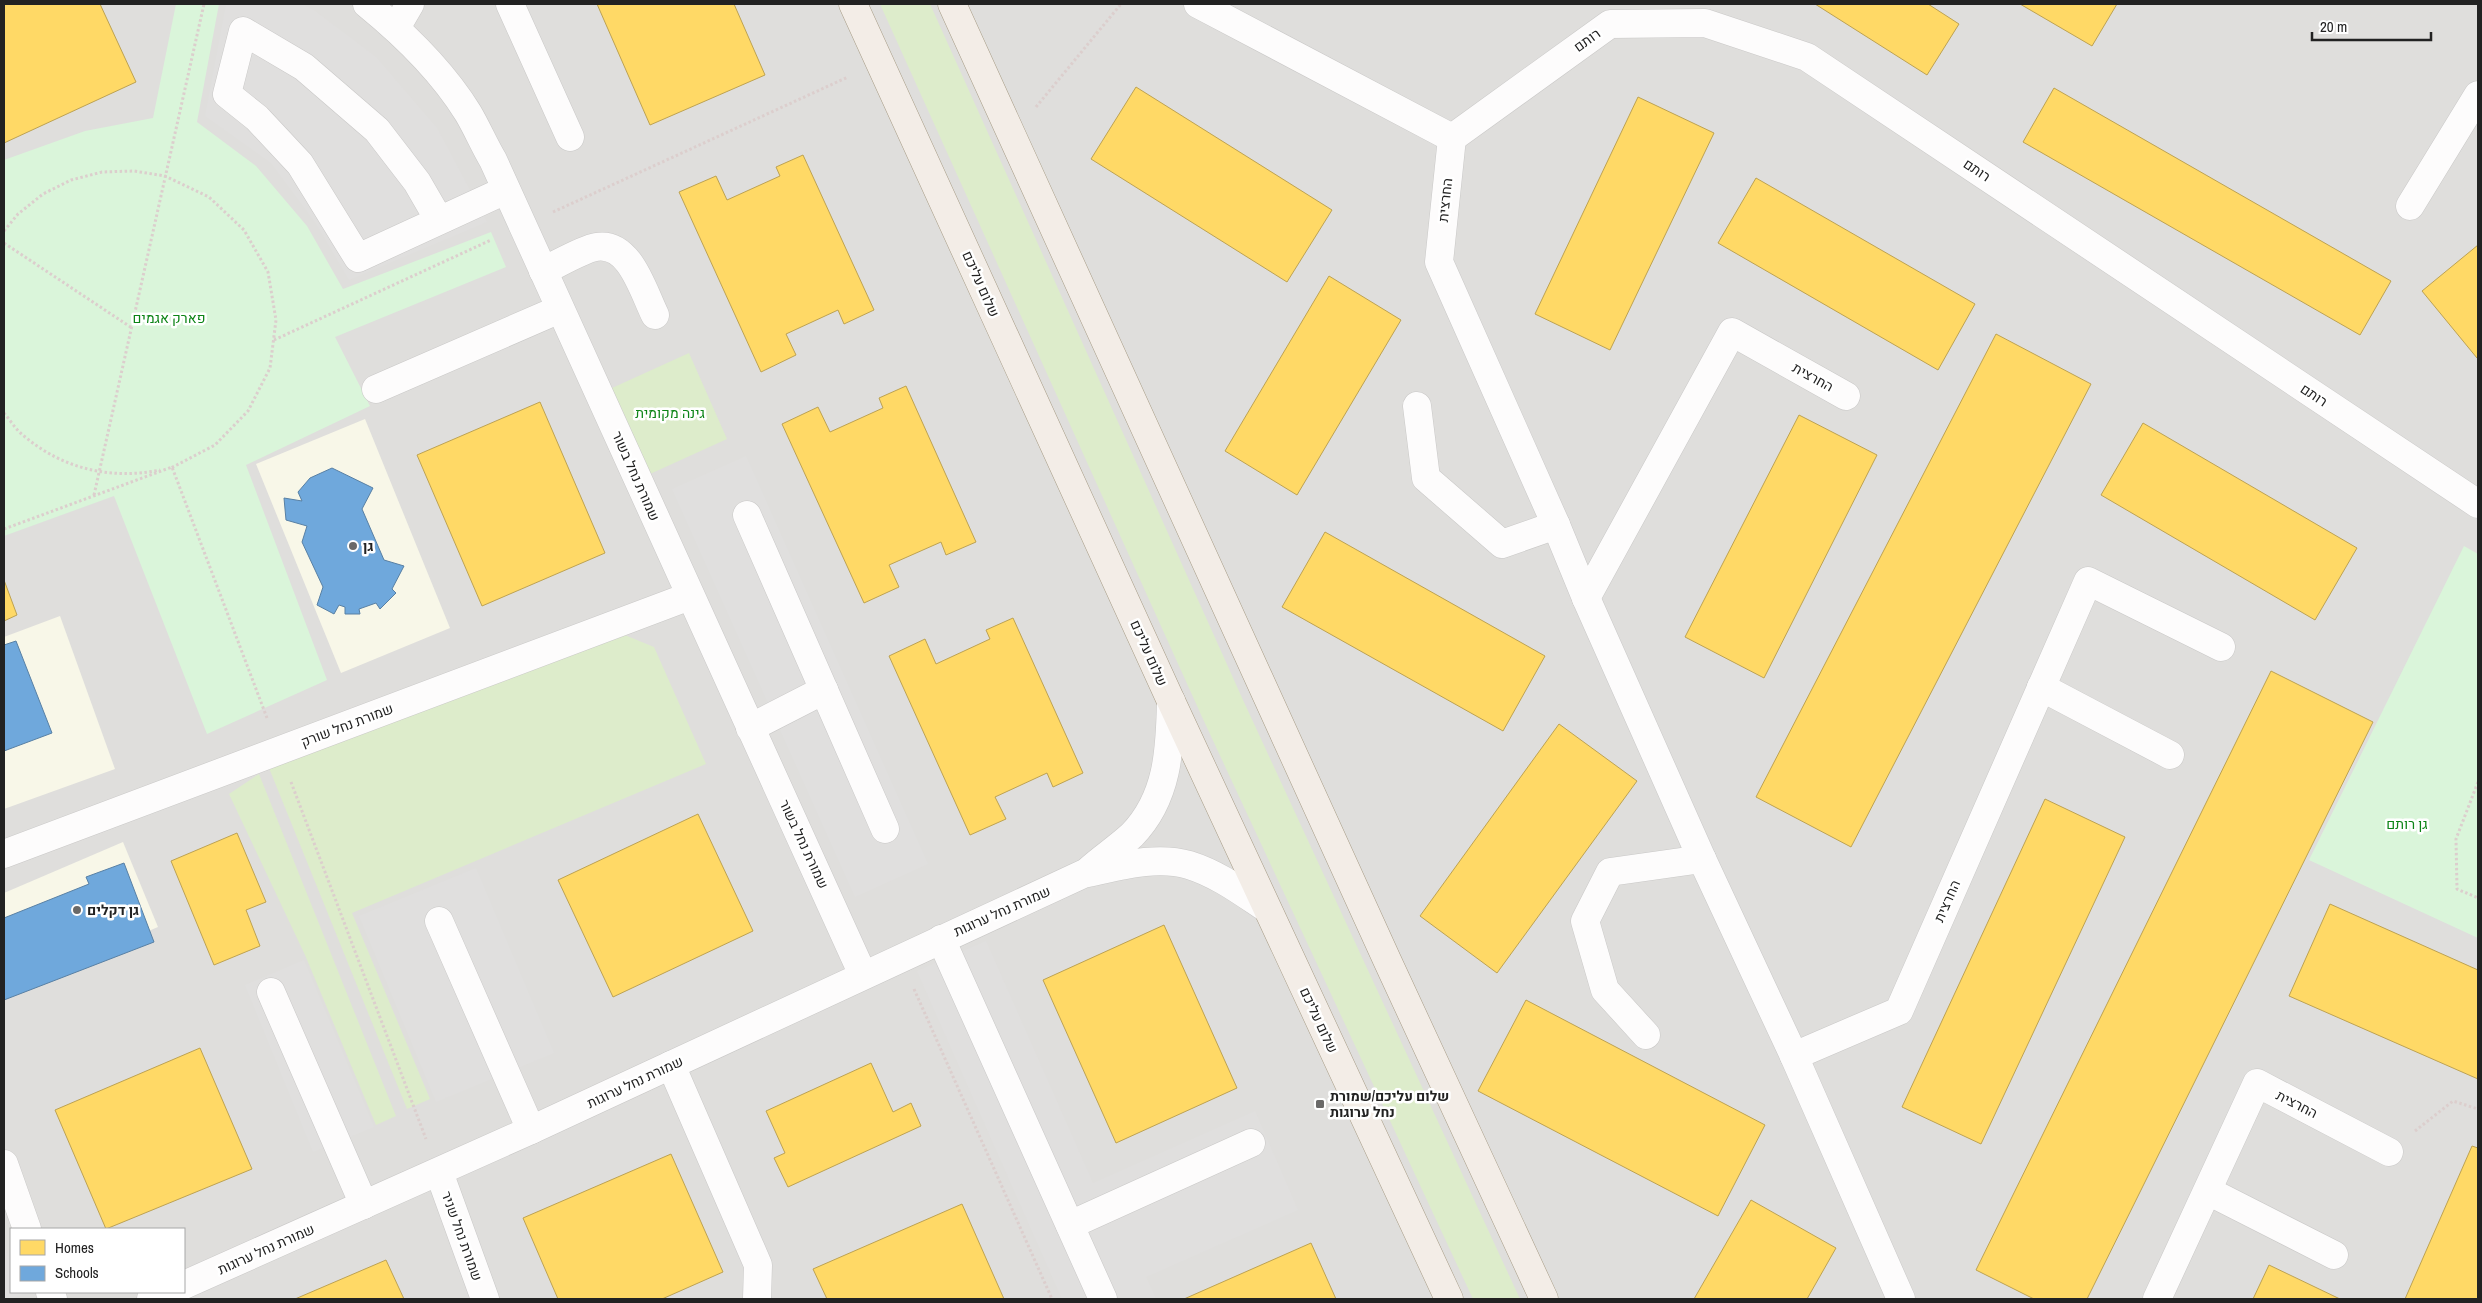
<svg xmlns="http://www.w3.org/2000/svg" width="2482" height="1303" viewBox="0 0 2482 1303" font-family="'Archivo Narrow',Heebo,sans-serif">
<style>
.residential{fill:#dfdedc;fill-rule:evenodd}
.education{fill:#f8f7e8}
.grass{fill:#ddeccb}
.park{fill:#daf5da}
.parking{fill:#e0dfde}
.homes{fill:#ffd966;stroke:#bda252}
.schools{fill:#6fa8dc;stroke:#5880a4}
.lines{fill:none;stroke-linecap:round;stroke-linejoin:round}
.minor-casing{stroke:#c9c8c7;stroke-width:29}
.major-casing{stroke:#a79c86;stroke-width:29}
.path{stroke:#dccecd;stroke-width:3;stroke-dasharray:2.5 2.5;stroke-linecap:butt}
.minor{stroke:#fdfcfc;stroke-width:28}
.major{stroke:#f3ede7;stroke-width:28}
.poi-dot{fill:#6a6968;stroke:#fff;stroke-width:2}
.labels{text-anchor:middle;stroke-width:5;stroke-linejoin:round;paint-order:stroke}
.street-label{font-size:14px;fill:#222;stroke:#fff}
.park-label{font-size:14px;fill:#0c8416;stroke:#fff}
.poi-label{font-size:14px;font-weight:bold;fill:#222;stroke:#fff;text-anchor:start}
</style>
<rect width="100%" height="100%" fill="#f0eeeb"/>
<path class="residential" d="M4 4H2478V1299H4ZM11 1229H184V1292H11Z"/>
<g class="education">
<polygon points="365,419 450,628 341,673 256,464"/>
<polygon points="60,616 115,769 4,809 4,637"/>
<polygon points="123,842 158,927 4,992 4,893"/>
</g>
<g class="grass">
<polygon points="880,4 930,4 1243,700 1520,1299 1473,1299 1203,719"/>
<polygon points="689,353 727,439 650,474 612,388"/>
<polygon points="610,629 654,647 706,764 352,913 430,1099 407,1109 269,768"/>
<polygon points="259,774 396,1116 376,1125 305,955 229,794"/>
</g>
<g class="park">
<polygon points="176,4 219,4 197,122 256,166 307,226 343,289 491,232 506,267 335,337 370,406 246,465 327,680 207,734 114,496 4,536 4,160 85,131 153,118"/>
<polygon points="2464,546 2478,554 2478,938 2309,860"/>
</g>
<g class="parking">
<polygon points="226,4 302,4 315,11 376,57 437,128 487,222 349,280 315,222 271,163 205,116"/>
<polygon points="746,456 928,864 855,897 672,489"/>
<polygon points="476,868 554,1053 436,1102 359,916"/>
<polygon points="986,941 1093,1183 1255,1111 1298,1210 1146,1277 1156,1299 1062,1299 917,971"/>
<polygon points="304,960 374,1127 313,1152 245,985"/>
<polygon points="4,1244 11,1264 11,1292 22,1292 23,1294 11,1299 4,1299"/>
</g>
<g class="homes">
<polygon points="4,4 100,4 136,82 4,143"/>
<polygon points="597,4 734,4 765,75 650,125"/>
<polygon points="1815,4 1928,4 1959,24 1927,75"/>
<polygon points="2020,4 2117,4 2092,46"/>
<polygon points="1136,87 1332,210 1287,282 1091,159"/>
<polygon points="2054,88 2391,281 2360,335 2023,142"/>
<polygon points="1638,97 1714,133 1610,350 1535,314"/>
<polygon points="803,155 874,310 844,324 838,310 786,334 796,355 761,372 679,192 716,176 727,200 780,176 776,167"/>
<polygon points="1756,178 1975,304 1938,370 1718,243"/>
<polygon points="2478,245 2478,357 2477,358 2422,291"/>
<polygon points="1329,276 1401,320 1297,495 1225,451"/>
<polygon points="1996,334 2091,384 1851,847 1756,797"/>
<polygon points="906,386 976,542 946,555 941,542 889,565 899,587 864,603 782,424 818,407 830,432 883,408 879,398"/>
<polygon points="540,402 605,553 482,606 417,455"/>
<polygon points="1799,415 1877,455 1764,678 1685,637"/>
<polygon points="2143,423 2357,548 2315,620 2101,495"/>
<polygon points="1325,532 1545,656 1503,731 1282,607"/>
<polygon points="4,580 17,615 4,621"/>
<polygon points="1013,618 1083,773 1053,787 1047,773 995,797 1006,819 970,835 889,656 925,639 936,664 990,639 986,630"/>
<polygon points="2271,671 2373,722 2087,1299 2034,1299 1976,1270"/>
<polygon points="1559,724 1637,781 1497,973 1420,916"/>
<polygon points="2045,799 2125,837 1981,1144 1902,1107"/>
<polygon points="698,814 753,931 613,997 558,880"/>
<polygon points="237,833 266,902 246,910 260,946 214,965 171,861"/>
<polygon points="2330,904 2478,970 2478,1079 2289,996"/>
<polygon points="1164,925 1237,1088 1116,1143 1043,980"/>
<polygon points="1526,1000 1765,1125 1718,1216 1478,1091"/>
<polygon points="200,1048 252,1169 106,1229 55,1110"/>
<polygon points="871,1063 893,1112 911,1103 921,1126 788,1187 774,1158 785,1153 766,1111"/>
<polygon points="2472,1146 2478,1148 2478,1299 2405,1299"/>
<polygon points="671,1154 723,1272 662,1299 558,1299 523,1218"/>
<polygon points="1751,1200 1836,1248 1807,1299 1694,1299"/>
<polygon points="962,1204 1004,1299 827,1299 813,1269"/>
<polygon points="1311,1243 1336,1299 1184,1299"/>
<polygon points="386,1260 404,1299 295,1299"/>
<polygon points="2269,1265 2340,1299 2253,1299"/>
</g>
<g class="schools">
<polygon points="332,468 373,488 362,509 384,560 404,566 392,589 396,593 380,609 376,603 359,609 360,614 345,614 345,607 339,605 334,614 317,605 323,587 302,542 307,526 286,520 284,498 302,501 298,492 310,478"/>
<polygon points="16,641 52,733 4,751 4,645"/>
<polygon points="124,863 154,942 4,1000 4,918 89,884 86,877"/>
</g>
<g class="lines">
<g class="minor-casing">
<g id="minor">
<path d="M367 4C405 35 442 71 468 113 477 128 484 145 493 160L863 975"/>
<polyline points="510,4 570,137"/>
<polyline points="1198,4 1452,138 1439,262 1556,525 1586,598 1702,859 1794,1056 1901,1299"/>
<polyline points="396,28 410,4"/>
<polyline points="1452,138 1610,24 1705,23 1807,57 2478,504"/>
<polyline points="2410,206 2478,95"/>
<polyline points="439,220 417,182 377,130 304,67 243,31 227,94 257,118 300,164 358,258 506,190"/>
<path d="M543 271C556 265 583 249 596 247 630 241 643 291 655 315"/>
<polyline points="376,389 560,309"/>
<polyline points="1417,406 1426,478 1502,544 1556,525"/>
<polyline points="747,515 885,829"/>
<polyline points="1586,598 1732,332 1846,396"/>
<polyline points="2041,687 2170,755"/>
<polyline points="750,728 824,690"/>
<polyline points="4,854 690,596"/>
<path d="M1087 872C1101 859 1118 848 1132 835 1168 798 1170 750 1171 701"/>
<polyline points="439,921 531,1130"/>
<polyline points="941,939 1103,1299"/>
<polyline points="271,992 364,1205"/>
<polyline points="1646,1035 1605,990 1585,921 1610,872 1702,859"/>
<polyline points="1794,1056 1899,1011 2088,581 2221,647"/>
<polyline points="671,1065 758,1265 757,1299"/>
<polyline points="4,1164 27,1229"/>
<polyline points="439,1172 485,1299"/>
<polyline points="2208,1191 2334,1255"/>
<polyline points="1070,1225 1251,1143"/>
<path d="M184 1285 531 1130 1083 874C1117 867 1155 855 1189 865 1218 874 1242 892 1266 908"/>
<polyline points="50,1292 53,1299"/>
<polyline points="151,1299 168,1292"/>
<polyline points="2157,1299 2257,1083 2389,1152"/>
</g>
</g>
<g class="major-casing">
<g id="major">
<polyline points="853,4 1171,701 1449,1299"/>
<polyline points="952,4 1387,960 1544,1299"/>
</g>
</g>
<g class="path">
<polyline points="1036,107 1121,4"/>
<polyline points="553,212 848,77"/>
<polyline points="4,231 18,214 43,194 71,180 102,172 134,171 165,176 209,197 244,230 268,272 276,320 270,368 248,411 215,445 171,468"/>
<polyline points="4,243 132,328"/>
<polyline points="274,340 491,240"/>
<path d="M4 413C10 420 16 430 24 436 63 469 111 480 160 470"/>
<polyline points="94,495 204,4"/>
<polyline points="4,529 172,467 267,718"/>
<polyline points="291,782 426,1139"/>
<polyline points="2478,782 2456,839 2457,889 2478,898"/>
<polyline points="914,989 1052,1299"/>
<polyline points="2415,1131 2453,1101 2478,1109"/>
</g>
<use href="#minor" class="minor"/>
<use href="#major" class="major"/>
</g>
<g class="poi-dot">
<circle cx="353" cy="546" r="5"/>
<circle cx="77" cy="910" r="5"/>
<rect x="1315" y="1099" width="10" height="10" rx="2.5"/>
</g>
<g class="labels">
<g class="street-label">
<text transform="translate(1587 40) rotate(-36)" y="5">רותם</text>
<text transform="translate(1977 170) rotate(34)" y="5">רותם</text>
<text transform="translate(1445 200) rotate(-84)" y="5">החרצית</text>
<text transform="translate(981 284) rotate(66)" y="5">שלום עליכם</text>
<text transform="translate(1813 377) rotate(29)" y="5">החרצית</text>
<text transform="translate(2314 395) rotate(34)" y="5">רותם</text>
<text transform="translate(636 476) rotate(66)" y="5">שמורת נחל בשור</text>
<text transform="translate(1149 653) rotate(66)" y="5">שלום עליכם</text>
<text transform="translate(347 725) rotate(-21)" y="5">שמורת נחל שורק</text>
<text transform="translate(804 844) rotate(65)" y="5">שמורת נחל בשור</text>
<text transform="translate(1947 901) rotate(-66)" y="5">החרצית</text>
<text transform="translate(1002 911) rotate(-24)" y="5">שמורת נחל ערוגות</text>
<text transform="translate(1319 1020) rotate(65)" y="5">שלום עליכם</text>
<text transform="translate(635 1082) rotate(-25)" y="5">שמורת נחל ערוגות</text>
<text transform="translate(2297 1104) rotate(27)" y="5">החרצית</text>
<text transform="translate(462 1236) rotate(70)" y="5">שמורת נחל שניר</text>
<text transform="translate(266 1249) rotate(-24)" y="5">שמורת נחל ערוגות</text>
</g>
<g class="park-label">
<text x="169" y="323">פארק אגמים</text>
<text x="670" y="418">גינה מקומית</text>
<text x="2407" y="829">גן רותם</text>
</g>
<g class="poi-label">
<text x="363" y="551">גן</text>
<text x="87" y="915">גן דקלים</text>
<text x="1330" y="1101">שלום עליכם/שמורת<tspan x="1330" dy="16">נחל ערוגות</tspan></text>
</g>
</g>
<rect width="2482" height="1303" fill="none" stroke="#222222" stroke-width="10"/>
<rect x="10" y="1228" width="175" height="65" fill="#ffffff" stroke="#a7a7a7"/>
<rect x="20" y="1240" width="25" height="15" fill="#ffd966" stroke="#a7a7a7"/>
<text x="55" y="1253" font-size="15" fill="#222222">Homes</text>
<rect x="20" y="1266" width="25" height="15" fill="#6fa8dc" stroke="#a7a7a7"/>
<text x="55" y="1278" font-size="15" fill="#222222">Schools</text>
<path d="M2312 32v8h119v-8" fill="none" stroke="#222222" stroke-width="2.5"/>
<text x="2320" y="32" font-size="15" fill="#222222" stroke="#ffffff" stroke-width="4" paint-order="stroke">20 m</text>
</svg>
